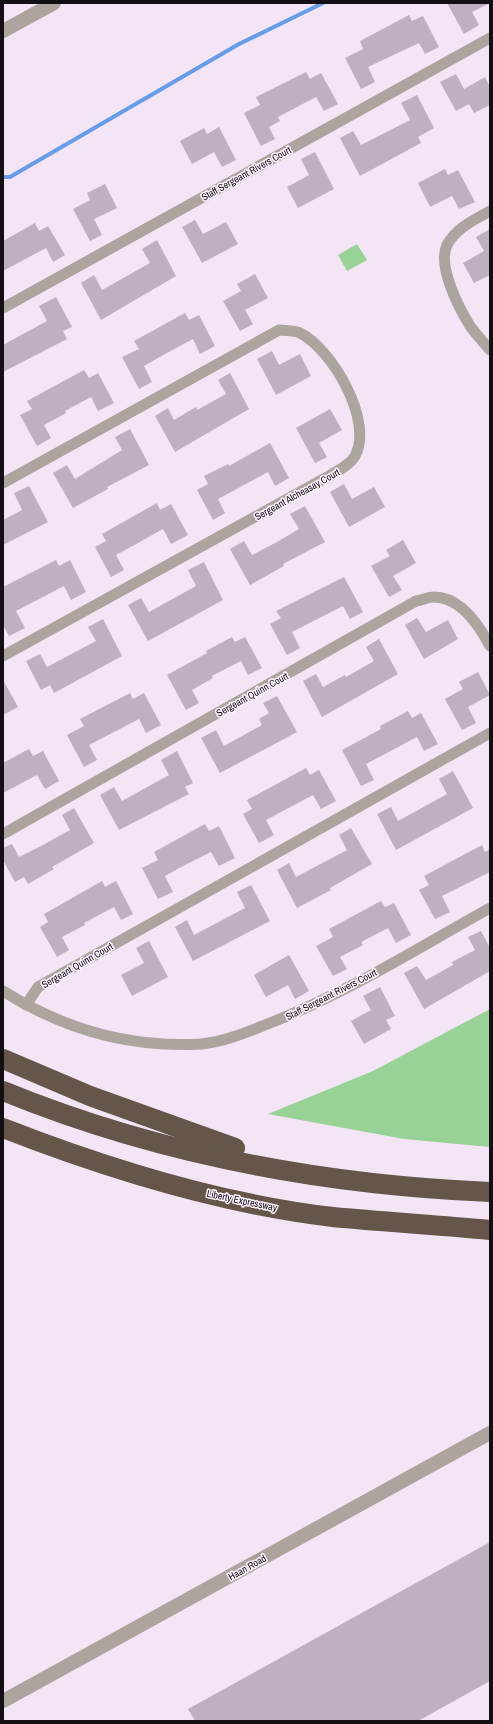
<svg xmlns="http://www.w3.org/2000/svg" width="493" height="1724" viewBox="0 0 493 1724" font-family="'Archivo Narrow',sans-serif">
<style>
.green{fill:#99d296}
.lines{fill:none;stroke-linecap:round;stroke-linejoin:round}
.stream{stroke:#679de8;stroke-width:4}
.building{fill:#beb0c1}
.minor{stroke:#aca49e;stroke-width:11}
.tertiary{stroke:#aca49e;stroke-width:14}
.motorway{stroke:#655649;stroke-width:20}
.labels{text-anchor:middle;stroke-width:3;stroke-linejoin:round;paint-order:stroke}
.street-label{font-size:10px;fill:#140f15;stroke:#fdf4ff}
</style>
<rect width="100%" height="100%" fill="#f3e4f6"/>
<g class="green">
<polygon points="357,244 367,260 347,271 338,255"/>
<polygon points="490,1009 490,1147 404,1139 268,1114 373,1071"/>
</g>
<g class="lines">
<polyline class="stream" points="3,177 10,177 239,44 323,3"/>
</g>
<g class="building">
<polygon points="447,3 490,3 472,12 479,25 464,34"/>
<polygon points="409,15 412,21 423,16 439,47 425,54 419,43 368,67 375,82 361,89 345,58 363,49 360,41"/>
<polygon points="306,72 310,79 321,73 338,104 324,111 316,97 278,117 280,121 269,127 275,139 261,146 244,113 260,105 256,97"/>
<polygon points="456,74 464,89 485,77 490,87 490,105 474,113 469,104 456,111 440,82"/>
<polygon points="417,95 434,128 418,137 421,143 360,176 340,138 353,131 361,145 410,120 401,103"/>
<polygon points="219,127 236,160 222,167 214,152 192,164 180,141 204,128 207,134"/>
<polygon points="315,152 334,189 298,208 287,187 309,175 301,159"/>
<polygon points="445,169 448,175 458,170 475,202 459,209 452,196 430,207 418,183"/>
<polygon points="105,184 117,208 94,219 102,235 90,241 73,209 90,200 87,193"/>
<polygon points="195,220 203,234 226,222 238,244 202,263 182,227"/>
<polygon points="35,223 39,231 48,226 65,255 53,262 46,248 3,271 3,241"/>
<polygon points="490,229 490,275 474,283 463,263 484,251 476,237"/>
<polygon points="157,240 176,276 101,320 81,283 94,275 102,290 150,263 142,249"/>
<polygon points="255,274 268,298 245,310 253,324 240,331 223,301 241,291 237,284"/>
<polygon points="56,297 72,327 63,331 67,339 3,372 3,345 47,321 39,306"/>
<polygon points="185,313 189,320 199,315 215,346 200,354 193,339 165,354 144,366 152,382 139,389 122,357 139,349 134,341"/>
<polygon points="272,351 279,365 300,354 311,376 276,395 257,359"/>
<polygon points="84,370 89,378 98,373 114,403 98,411 91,397 65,411 66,413 44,425 51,438 37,446 20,415 32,409 27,401"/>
<polygon points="230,373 249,409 175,452 155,416 168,408 174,420 196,407 197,410 226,394 218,380"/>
<polygon points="330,409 342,430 319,443 327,457 315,463 296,428"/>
<polygon points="130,429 149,465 107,487 108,489 73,508 53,473 67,465 75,479 122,450 115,437"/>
<polygon points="270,443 289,478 275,486 268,472 218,499 225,513 213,520 197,490 208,484 204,476 228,464 229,466"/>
<polygon points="344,484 352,499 374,487 385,507 349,527 330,492"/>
<polygon points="29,486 48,522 3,545 3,520 22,510 14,493"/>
<polygon points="157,503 160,510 171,504 188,535 171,544 163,529 138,543 116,555 124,570 111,577 95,547 106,541 102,534"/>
<polygon points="305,506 325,542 283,564 284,566 250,585 230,549 244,541 252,555 277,542 299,529 290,514"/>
<polygon points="403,540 416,563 393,576 402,590 389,597 371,566 390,556 386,550"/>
<polygon points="56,560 59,566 70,560 86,592 71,600 64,586 16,611 25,628 9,636 3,625 3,587"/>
<polygon points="204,562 223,600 148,641 128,605 141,598 149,612 196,586 188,570"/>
<polygon points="344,577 363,612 350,619 343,606 292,632 300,648 287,655 270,624 281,618 276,611"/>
<polygon points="417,618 426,632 448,620 458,639 424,659 405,625"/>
<polygon points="103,619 122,656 54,693 50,685 41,690 26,661 40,654 47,667 96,641 88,627"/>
<polygon points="232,637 235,642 245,637 262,668 248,675 241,661 212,676 213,678 192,690 199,703 186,710 167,675 207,653 206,651"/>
<polygon points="379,639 398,674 322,717 303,681 316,674 323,687 345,675 346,677 374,661 366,647"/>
<polygon points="478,672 490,695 468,707 476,723 462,730 445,699 463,689 459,682"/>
<polygon points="3,680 18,707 3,715"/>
<polygon points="130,693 133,699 144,693 161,725 146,733 139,719 89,745 97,760 84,767 67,735 84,726 80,719"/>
<polygon points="277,696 297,732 220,773 201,738 216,730 224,746 262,725 259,719 269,713 263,703"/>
<polygon points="408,711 412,718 421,713 438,744 424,751 417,737 366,764 374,780 361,786 342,750 381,729 380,726"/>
<polygon points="29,749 33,756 43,751 59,781 45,789 37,775 3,793 3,763"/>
<polygon points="177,751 193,783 185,787 189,794 119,830 100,795 114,787 122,801 169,775 161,760"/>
<polygon points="306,768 310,775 319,770 336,801 321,809 313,795 266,820 274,835 259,843 243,814 252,809 247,800"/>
<polygon points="453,771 473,808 396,850 377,814 391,807 398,821 447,794 439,779"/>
<polygon points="74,808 94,843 52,867 54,869 28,884 24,877 15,882 3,860 3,848 12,844 19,857 41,846 70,830 62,815"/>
<polygon points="205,824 209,831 219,826 235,858 219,866 211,852 185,865 165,876 173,892 158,899 142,868 158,860 154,852"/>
<polygon points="351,828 372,864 330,888 331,890 297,908 277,870 289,863 296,877 347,850 339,835"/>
<polygon points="482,845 485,852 490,849 490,872 442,896 450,912 435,919 419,890 429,885 424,876"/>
<polygon points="102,881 105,887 116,881 133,914 121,920 114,907 84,923 85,925 62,937 69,950 57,957 40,927 48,922 44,914"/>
<polygon points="251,885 270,921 193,961 175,927 187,920 194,935 245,908 237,892"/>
<polygon points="381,901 385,907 394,903 411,935 396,943 388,928 361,942 363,945 340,957 347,969 333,976 316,946 333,937 329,929"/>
<polygon points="481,931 490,948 490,971 424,1009 404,973 417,966 426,980 453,965 452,962 475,950 468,937"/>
<polygon points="149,941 168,977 132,996 121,975 144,963 136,948"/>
<polygon points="289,955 309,991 295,999 288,985 266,997 254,975"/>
<polygon points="380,987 395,1016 386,1020 391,1029 364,1044 351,1021 371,1010 363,996"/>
<polygon points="490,1542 490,1681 418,1721 195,1721 188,1709"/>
</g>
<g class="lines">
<g class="minor">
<path d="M490 211C474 220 456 228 447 245 437 266 459 308 470 326 476 334 483 342 490 350"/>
<polyline points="3,308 490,38"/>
<path d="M3 483 279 330C285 331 294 330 300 333 332 349 374 421 355 456 350 465 337 471 329 476L3 656"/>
<path d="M3 834 416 601C422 600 429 597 434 597 460 597 479 625 490 646"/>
<path d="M3 991C63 1029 130 1048 201 1044 223 1042 245 1033 265 1025 344 995 416 949 490 908"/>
<polyline points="26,1005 38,987 490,733"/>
</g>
<g class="tertiary">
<polyline points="3,31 54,3"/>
<polyline points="3,1701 490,1433"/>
</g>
<g class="motorway">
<polyline points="3,1059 90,1096 235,1148"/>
<path d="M3 1091C157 1154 324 1185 490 1192"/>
<path d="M3 1128C108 1169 220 1204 333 1217 385 1222 438 1225 490 1230"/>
</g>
</g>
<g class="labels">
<g class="street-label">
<text transform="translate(246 173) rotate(-29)" y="4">Staff Sergeant Rivers Court</text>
<text transform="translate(297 494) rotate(-29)" y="4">Sergeant Alcheasay Court</text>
<text transform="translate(252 694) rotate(-29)" y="4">Sergeant Quinn Court</text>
<text transform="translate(77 965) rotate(-30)" y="4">Sergeant Quinn Court</text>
<text transform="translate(331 994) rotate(-27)" y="4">Staff Sergeant Rivers Court</text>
<text transform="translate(242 1200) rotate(12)" y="4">Liberty Expressway</text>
<text transform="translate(247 1567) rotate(-29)" y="4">Haan Road</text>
</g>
</g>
<rect width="493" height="1724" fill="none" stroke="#140f15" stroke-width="8"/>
</svg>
